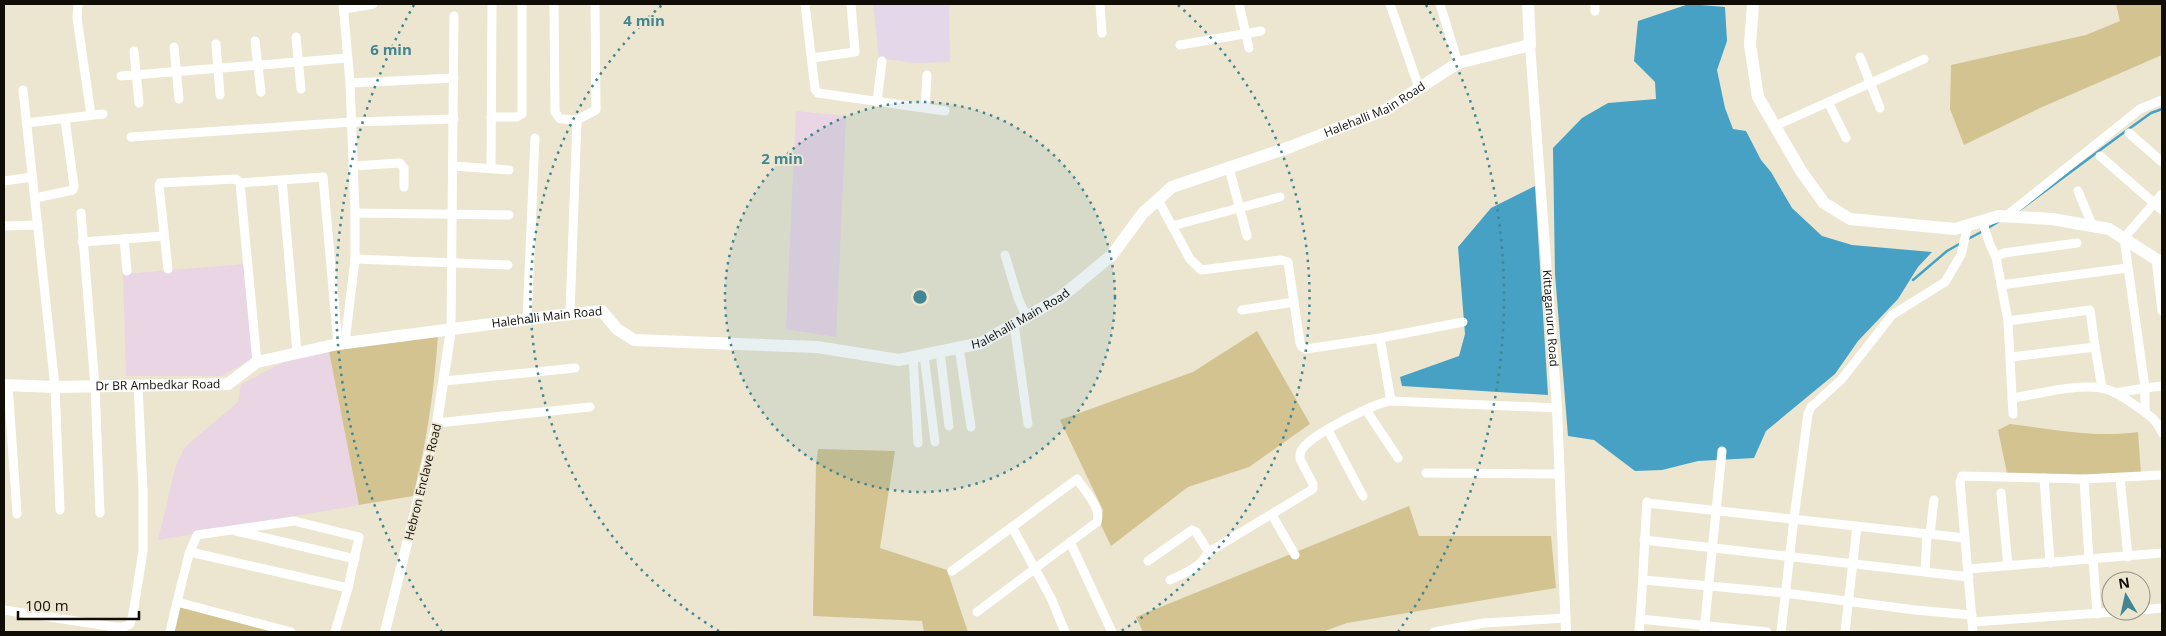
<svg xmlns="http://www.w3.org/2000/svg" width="2166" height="636" viewBox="0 0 2166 636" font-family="'Open Sans',sans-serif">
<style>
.industrial{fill:#e4d7ea}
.education{fill:#ead5e4}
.green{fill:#d2c391}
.water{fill:#46a1c4}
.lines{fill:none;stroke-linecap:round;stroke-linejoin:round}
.stream{stroke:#46a1c4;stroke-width:2.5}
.minor{stroke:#fff;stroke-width:9}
.tertiary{stroke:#fff;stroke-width:10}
.secondary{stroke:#fff;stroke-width:12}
.ring{fill:none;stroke:#418692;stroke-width:2.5;stroke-dasharray:2.5 5}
.labels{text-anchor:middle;stroke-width:4;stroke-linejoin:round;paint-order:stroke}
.street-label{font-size:12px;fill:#100d06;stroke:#ece6d0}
.centre{fill:#418692;stroke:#ece6d0;stroke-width:2.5}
.ring-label{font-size:15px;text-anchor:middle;font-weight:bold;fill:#418692;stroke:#ece6d0;stroke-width:4;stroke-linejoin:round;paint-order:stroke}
</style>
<rect width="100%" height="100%" fill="#ece6d0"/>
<polygon class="industrial" points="873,4 949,4 950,62 915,63 879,58"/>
<g class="education">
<polygon points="796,111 846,116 836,337 786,329"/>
<polygon points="245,264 253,358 222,376 126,376 123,274"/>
<polygon points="329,351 359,505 158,540 176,465 185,447 238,402 241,384 284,362"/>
</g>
<g class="green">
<polygon points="2116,4 2162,4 2162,55 2040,108 1964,145 1950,109 1951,65 2086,35 2120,21"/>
<polygon points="1257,331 1310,424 1249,467 1188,487 1111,546 1101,525 1103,510 1060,420 1193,372"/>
<path d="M438 335C434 392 427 441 413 496L359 505 329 351Z"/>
<path d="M2010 424C2051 429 2096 438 2138 432L2141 474 2093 477 2007 473 1998 430Z"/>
<polygon points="818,449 895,451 880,548 947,570 968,632 924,632 922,621 813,616 816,465"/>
<polygon points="1409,506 1419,536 1551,536 1556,588 1347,623 1322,632 1143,632 1136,617"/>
<polygon points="179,607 282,632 173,631"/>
</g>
<g class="water">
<polygon points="1689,4 1725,7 1727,41 1717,70 1725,108 1733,129 1746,131 1761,160 1771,172 1792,208 1822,236 1852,245 1932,252 1918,267 1898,299 1858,341 1835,374 1766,431 1754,458 1698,461 1662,470 1635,471 1594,440 1568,436 1555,274 1553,148 1582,118 1608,103 1656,99 1655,82 1634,61 1638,21"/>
<polygon points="1535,186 1548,395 1402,386 1400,377 1459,356 1465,334 1458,247 1491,208"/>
</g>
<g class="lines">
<g class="stream">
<polyline points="2018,211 2119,136 2151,113 2162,109"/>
<polyline points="1988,228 1998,222"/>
<polyline points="1968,239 1983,231"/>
<polyline points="1913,280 1947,251 1961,243"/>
</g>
<g class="minor">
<polyline points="78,4 77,18 91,115"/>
<polyline points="343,4 350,83 355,213 355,259 345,343"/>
<polyline points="554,4 555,112 560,119 577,120 596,110 595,4"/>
<polyline points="805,4 815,89 818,93 945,111"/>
<polyline points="1100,4 1102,33"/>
<polyline points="1239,4 1249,48"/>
<polyline points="1390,4 1419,88"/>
<polyline points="1440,4 1458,63"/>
<polyline points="1595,4 1595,11"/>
<polyline points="345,9 373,4"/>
<polyline points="296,37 301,89"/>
<polyline points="255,41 261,92"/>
<polyline points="216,44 220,95"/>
<polyline points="1180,45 1261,31"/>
<polyline points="174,47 179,99"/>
<polyline points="134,51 139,103"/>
<polyline points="1860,57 1880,108"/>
<polyline points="812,58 855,52 851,4"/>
<polyline points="121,76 348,58"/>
<polyline points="350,83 454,78"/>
<polyline points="23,90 55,387 60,510"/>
<polyline points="877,102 882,61"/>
<polyline points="1828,102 1846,138"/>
<polyline points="925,108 927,75"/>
<polyline points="491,117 517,117 522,114 522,4"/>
<polyline points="26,123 103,114"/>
<polyline points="1775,126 1924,59"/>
<polyline points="2129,133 2162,162"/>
<polyline points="131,137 352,122 454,119"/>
<polyline points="2100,156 2162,210"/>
<polyline points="353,166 400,163 404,168 404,187"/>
<polyline points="453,166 509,170"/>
<polyline points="491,168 492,4"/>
<polyline points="1229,168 1247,236"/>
<polyline points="282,180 297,352"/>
<polyline points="4,181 32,177"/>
<polyline points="2078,191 2093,227"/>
<polyline points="35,198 73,190 74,186 65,119"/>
<polyline points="1158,200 1190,259 1201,270 1281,260 1288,262 1300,343 1302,347 1306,349 1380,338 1463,322"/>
<polyline points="81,213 95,386 100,513"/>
<polyline points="355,213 509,215"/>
<polyline points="2005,217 2140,109 2162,100"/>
<polyline points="1982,220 1990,245 1996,257 2008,321 2013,414"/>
<polyline points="4,226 38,225"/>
<polyline points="1172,226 1280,197"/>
<polyline points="124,239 127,271"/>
<polyline points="82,242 164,236"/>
<polyline points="1005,255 1018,298 1026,316"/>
<polyline points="1996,257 2004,253 2077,243"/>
<polyline points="355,259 508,265"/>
<polyline points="2156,259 2162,311"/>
<polyline points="168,269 159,186 160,183 236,179 240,183"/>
<polyline points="2001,285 2127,268"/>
<polyline points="1242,310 1294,302"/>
<polyline points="570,314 577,120"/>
<polyline points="527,319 535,138"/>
<polyline points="2008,321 2090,310 2095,347 2011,357"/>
<polyline points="1014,324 1028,424"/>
<polyline points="451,329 454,16"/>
<polyline points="1380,338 1391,401 1557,408"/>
<polyline points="959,347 971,427"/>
<polyline points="2095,347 2102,388"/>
<polyline points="940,352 949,426"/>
<polyline points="924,355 935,442"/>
<polyline points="913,357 918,443"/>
<polyline points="257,362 240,183 323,177 338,344"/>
<polyline points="444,381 575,368"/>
<polyline points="8,385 17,514"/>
<polyline points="2115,393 2145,388 2124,238 2162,194"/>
<path d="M2012 398C2039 394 2075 384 2101 388 2115 390 2128 401 2139 408 2149 415 2158 421 2162 433"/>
<polyline points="1366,410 1398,458"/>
<polyline points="2145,412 2145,388 2162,386"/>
<polyline points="437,423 590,407"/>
<polyline points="1328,430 1363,496"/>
<polyline points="1426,473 1560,474"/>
<polyline points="2044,478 2050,563"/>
<polyline points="2120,478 2128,557"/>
<polyline points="2084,479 2089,560"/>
<polyline points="2001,493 2008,566"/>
<polyline points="1647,503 1965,538"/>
<polyline points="1272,515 1295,555"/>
<polyline points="236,531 355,559"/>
<polyline points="1930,534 1934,500"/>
<polyline points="1644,540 1969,577"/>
<polyline points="1070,542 1112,632"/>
<polyline points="190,552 348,588 335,632"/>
<polyline points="2093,559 2097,614"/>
<path d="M1148 561 1192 530 1196 532 1208 551 1212 550 1313 489V484L1300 459C1300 454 1300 451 1303 448 1313 434 1374 403 1391 401"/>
<polyline points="1968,569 2162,553"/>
<polyline points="952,571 1012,527"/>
<polyline points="1925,572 1927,534"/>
<path d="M1170 580C1182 574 1205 566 1208 551"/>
<polyline points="1644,580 1785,593 1915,610 1972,615"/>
<polyline points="177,602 189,554 197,535 294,521 359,537 348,588"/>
<polyline points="4,610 115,627 124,627 130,624 133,614 143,551 143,490 138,385"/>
<polyline points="2141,610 2162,608"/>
<path d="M977 612 1097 522C1102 508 1084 490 1077 479L1012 527 1051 598 1065 632"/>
<polyline points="1640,619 1767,632"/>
<polyline points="1972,622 2130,611"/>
<polyline points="170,632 177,602 291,632"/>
<polyline points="1434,632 1484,623 1566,618"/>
<path d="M1639 632C1643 589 1644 546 1647 502"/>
<polyline points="1704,632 1722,451"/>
<polyline points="1781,632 1794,518 1808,414 1811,407 1841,380 1892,315 1945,282 1961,255 1968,225"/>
<polyline points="1845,632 1857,526"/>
<polyline points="1973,632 1960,482 1962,476 2084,479 2162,475"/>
</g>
<g class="tertiary">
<path id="s1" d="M1530 45 1557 408 1566 632"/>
<polyline points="385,632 437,423 451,329"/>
</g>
<g class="secondary">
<polyline points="1753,4 1750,45 1758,97 1801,171 1824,203 1850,219 1955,229 1999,216 2052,219 2109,229 2162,263"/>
<path id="s2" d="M4 385 55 387 228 384 257 362 338 344 552 316 602 311 617 329 634 340 817 347 899 360 981 343 1061 297 1112 255 1143 213 1172 187 1290 147 1387 109 1458 63 1530 45 1528 4"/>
</g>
</g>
<circle cx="920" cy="297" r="195" fill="#418692" fill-opacity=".12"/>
<g class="ring">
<circle cx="920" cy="297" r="195"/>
<path d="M719 631A390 390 0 0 1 662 5M1178 5A390 390 0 0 1 1121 631"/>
<path d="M442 632A584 584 0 0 1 414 5M1426 5A584 584 0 0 1 1398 632"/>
</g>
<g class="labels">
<g class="street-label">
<text dy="4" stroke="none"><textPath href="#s2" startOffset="1470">Halehalli Main Road</textPath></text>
<text dy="4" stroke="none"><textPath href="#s2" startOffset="1049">Halehalli Main Road</textPath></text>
<text dy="4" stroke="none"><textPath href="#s1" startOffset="274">Kittaganuru Road</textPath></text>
<text dy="4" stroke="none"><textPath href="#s2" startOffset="554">Halehalli Main Road</textPath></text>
<text dy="4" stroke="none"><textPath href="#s2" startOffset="154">Dr BR Ambedkar Road</textPath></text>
<text transform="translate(423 482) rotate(-76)" y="4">Hebron Enclave Road</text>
</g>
</g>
<circle cx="920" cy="297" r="8" class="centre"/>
<g class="ring-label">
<text x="644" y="26">4 min</text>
<text x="391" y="55">6 min</text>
<text x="782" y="164">2 min</text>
</g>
<rect width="2166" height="636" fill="none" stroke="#100d06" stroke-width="10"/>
<g transform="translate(2126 596) rotate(351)"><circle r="24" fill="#ece6d0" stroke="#948f7f"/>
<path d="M0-4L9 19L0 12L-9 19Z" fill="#418692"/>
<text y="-8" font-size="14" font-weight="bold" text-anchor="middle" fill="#100d06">N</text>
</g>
<path d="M18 611v8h121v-8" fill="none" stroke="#100d06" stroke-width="2.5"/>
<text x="25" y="611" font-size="15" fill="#100d06" stroke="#ece6d0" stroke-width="4" paint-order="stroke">100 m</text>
</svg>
